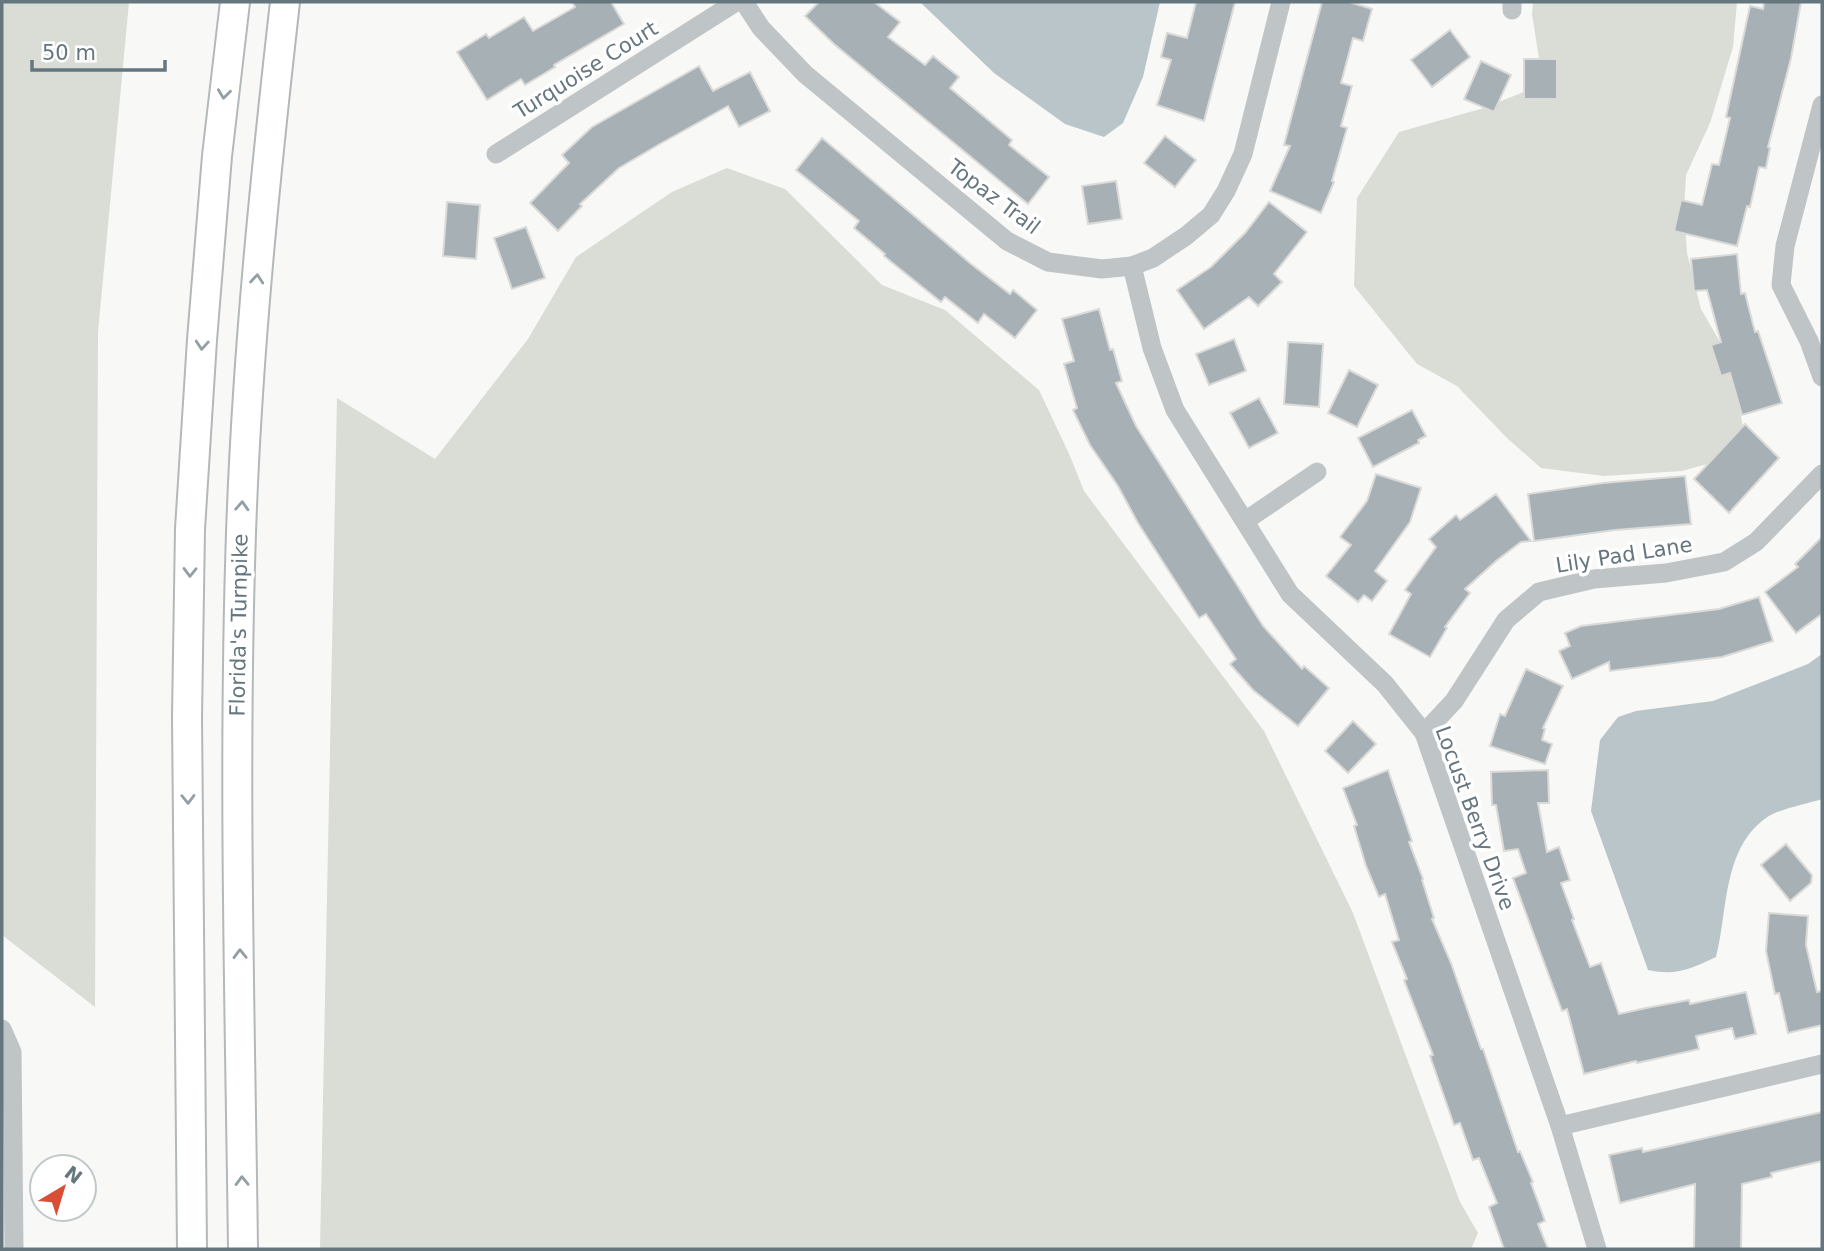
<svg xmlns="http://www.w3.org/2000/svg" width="1824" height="1251" viewBox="0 0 1824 1251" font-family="'DejaVu Sans',sans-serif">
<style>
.green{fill:#d9ddd5}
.water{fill:#b9c5c9}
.building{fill:#a7b0b5;stroke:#dadad8;stroke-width:2}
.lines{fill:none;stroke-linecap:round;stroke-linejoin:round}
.highway-casing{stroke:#b3b8ba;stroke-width:32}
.minor{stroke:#bfc4c7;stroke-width:19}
.highway{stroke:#fff;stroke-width:28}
.oneway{stroke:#939fa5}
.labels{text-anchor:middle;stroke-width:7;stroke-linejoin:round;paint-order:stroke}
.street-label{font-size:21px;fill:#65767f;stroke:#fff}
</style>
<rect width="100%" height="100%" fill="#f8f8f6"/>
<g class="green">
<polygon points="2,2 129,2 98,332 95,1007 2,935"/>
<polygon points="1533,2 1737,2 1733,47 1710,123 1686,175 1684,210 1687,253 1701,309 1731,361 1744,433 1725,459 1682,471 1604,476 1541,468 1507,438 1457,386 1417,364 1354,286 1357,198 1399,132 1484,108 1543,84 1532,14"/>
<polygon points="727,168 785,189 882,285 945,310 1039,390 1070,456 1084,491 1264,731 1353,913 1460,1202 1478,1233 1471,1249 320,1249 337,398 435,459 528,339 576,257 672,192"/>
</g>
<g class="water">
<polygon points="920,2 1160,2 1143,77 1123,123 1104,137 1065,124 994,73"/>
<path d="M1822 654V799C1807 804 1778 809 1766 818 1722 849 1728 912 1716 957 1690 969 1677 976 1648 970L1591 811 1600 740 1618 717 1636 711 1713 701 1808 664Z"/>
</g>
<g class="building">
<polygon points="572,2 611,2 624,24 554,65 555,67 525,85 521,79 487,100 457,52 486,34 489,38 524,17 533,31 575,7"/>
<polygon points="819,2 874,2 900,22 888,37 925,65 933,56 959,77 950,88 1012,140 1009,145 1049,177 1028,204 834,44 805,16"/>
<polygon points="1196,2 1235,2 1204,121 1157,105 1171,60 1161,57 1167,33 1187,38"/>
<polygon points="1322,2 1349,2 1372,9 1363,41 1353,38 1341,83 1352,86 1341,126 1347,128 1332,181 1334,182 1321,213 1270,191 1290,146 1284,145"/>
<polygon points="1764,2 1801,2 1791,58 1768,147 1770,148 1766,168 1759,167 1750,207 1747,206 1737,246 1674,231 1681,200 1702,205 1712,164 1719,165 1730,118 1726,117 1750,6 1763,9"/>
<polygon points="1450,30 1470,57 1432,87 1411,60"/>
<rect x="1524" y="59" width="33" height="40"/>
<polygon points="1481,61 1511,75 1494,112 1464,99"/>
<polygon points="699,66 713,91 750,72 770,111 739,127 728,106 658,145 619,168 580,204 582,206 558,231 530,203 569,163 562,155 592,127"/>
<polygon points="1165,136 1196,160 1175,187 1144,163"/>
<polygon points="822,138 971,264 1010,294 1013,290 1037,310 1015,338 984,314 978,323 945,297 941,302 884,256 885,254 854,228 859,221 796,170"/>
<polygon points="1116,181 1122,219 1088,224 1082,186"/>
<polygon points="447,202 480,205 476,259 443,256"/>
<polygon points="1269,202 1307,232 1274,274 1282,282 1258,306 1249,297 1204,329 1177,290 1211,267 1245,233"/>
<polygon points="526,227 545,278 512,289 494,238"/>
<polygon points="1737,254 1741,294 1745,293 1755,332 1758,331 1782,403 1742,415 1730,373 1721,376 1711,345 1721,342 1707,290 1694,291 1691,259"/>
<polygon points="1099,309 1110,350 1113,349 1122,381 1116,383 1136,426 1263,626 1302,669 1304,666 1329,688 1298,726 1253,690 1230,664 1236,659 1206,614 1199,618 1138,523 1118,486 1090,445 1073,410 1077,408 1064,364 1074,361 1062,319"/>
<polygon points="1234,339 1246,371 1209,385 1196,354"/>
<polygon points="1288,342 1323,344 1319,407 1284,404"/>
<polygon points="1349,370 1378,385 1357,427 1328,413"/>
<polygon points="1259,398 1278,433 1249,448 1230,413"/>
<polygon points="1412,410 1426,436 1418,440 1419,443 1373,467 1358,438"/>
<polygon points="1745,424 1779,458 1729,513 1694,479"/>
<polygon points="1376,474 1421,488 1410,522 1375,571 1387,581 1372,601 1364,595 1358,602 1326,576 1351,545 1340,537 1367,501"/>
<polygon points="1685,476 1691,524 1615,530 1534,541 1528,494 1603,483"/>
<polygon points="1496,494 1531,541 1521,542 1496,561 1465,589 1470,593 1445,627 1447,628 1430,657 1389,634 1411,594 1405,590 1436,547 1429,539 1456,515 1460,520"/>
<polygon points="1822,537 1822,614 1796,633 1765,592 1798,567 1795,564"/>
<polygon points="1759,597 1773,641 1722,657 1610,671 1609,662 1572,679 1559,651 1570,646 1565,633 1581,626 1719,609"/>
<polygon points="1526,669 1563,686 1543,728 1545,729 1542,740 1552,744 1545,764 1490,746 1500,714 1505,716"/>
<polygon points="1353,721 1376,744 1348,773 1325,751"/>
<polygon points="1388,770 1412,841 1409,842 1423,879 1422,880 1434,918 1432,919 1451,963 1481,1049 1483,1049 1518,1152 1520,1151 1533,1182 1531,1183 1545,1221 1538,1224 1548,1249 1504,1249 1489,1207 1497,1203 1479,1158 1473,1160 1460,1123 1454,1125 1430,1056 1433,1055 1404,980 1407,979 1392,942 1399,940 1385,894 1379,897 1366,866 1354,826 1357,825 1343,788"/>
<polygon points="1548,770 1549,803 1538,803 1547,852 1559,847 1570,880 1561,883 1574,919 1572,920 1590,967 1601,963 1619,1014 1646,1008 1689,1000 1690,1004 1746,992 1756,1034 1735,1039 1732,1028 1696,1036 1699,1049 1637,1063 1636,1061 1584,1074 1567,1009 1562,1011 1513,878 1526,873 1518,849 1504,851 1496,805 1492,805 1491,772"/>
<polygon points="1786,844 1812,875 1811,883 1790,901 1761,865"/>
<polygon points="1769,913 1808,916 1806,945 1817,992 1822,991 1822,1025 1788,1033 1779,993 1775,994 1766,951"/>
<polygon points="1822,1112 1822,1161 1771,1173 1772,1177 1742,1184 1741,1249 1694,1249 1695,1184 1620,1203 1609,1155 1642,1148 1643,1152"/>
</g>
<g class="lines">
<g class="highway-casing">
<g id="highway">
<polyline points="192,1249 187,717 190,529 202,340 217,156 235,2"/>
<path d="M243 1249C240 1011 233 772 241 533 247 356 265 178 285 2"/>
</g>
</g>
<g class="minor">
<polyline points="744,2 761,28 805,74 1007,241 1048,262 1102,269 1132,266 1153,258 1186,236 1211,215 1226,191 1243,154 1281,2"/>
<polyline points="1512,2 1512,10"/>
<polyline points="1822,105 1785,246 1781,285 1809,341 1822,377"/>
<polyline points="496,154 736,2"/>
<polyline points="1132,266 1152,348 1175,410 1290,594 1385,684 1424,733 1560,1126 1597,1249"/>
<polyline points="1245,521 1317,472"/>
<polyline points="1424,733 1454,701 1506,620 1539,592 1594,579 1666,573 1724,562 1756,542 1822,474"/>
<polyline points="2,1029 12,1052 14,1249"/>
<polyline points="1560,1126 1822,1064"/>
</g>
<use href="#highway" class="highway"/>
</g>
<defs><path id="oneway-chevron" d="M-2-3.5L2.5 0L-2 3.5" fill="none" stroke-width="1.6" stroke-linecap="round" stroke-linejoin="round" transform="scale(1.75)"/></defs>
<g class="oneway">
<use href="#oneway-chevron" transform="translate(224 94) rotate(97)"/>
<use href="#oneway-chevron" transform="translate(257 279) rotate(-85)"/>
<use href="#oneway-chevron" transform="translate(202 345) rotate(94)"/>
<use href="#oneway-chevron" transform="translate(242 506) rotate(-87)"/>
<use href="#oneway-chevron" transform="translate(190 572) rotate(91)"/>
<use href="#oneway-chevron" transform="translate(188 799) rotate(89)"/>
<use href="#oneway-chevron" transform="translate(240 954) rotate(-91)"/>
<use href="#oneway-chevron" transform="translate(242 1181) rotate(-91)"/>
</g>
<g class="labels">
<g class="street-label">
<text transform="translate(586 70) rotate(-32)" y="7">Turquoise Court</text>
<text transform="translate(994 197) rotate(37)" y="7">Topaz Trail</text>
<text transform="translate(1624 555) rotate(-9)" y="7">Lily Pad Lane</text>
<text transform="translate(239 625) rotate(-89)" y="7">Florida's Turnpike</text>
<text transform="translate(1475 818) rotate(70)" y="7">Locust Berry Drive</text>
</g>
</g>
<rect width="1824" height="1251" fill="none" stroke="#65767f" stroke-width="7"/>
<g transform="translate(63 1188) rotate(38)"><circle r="33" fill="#ffffff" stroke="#c1c8cc" stroke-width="2"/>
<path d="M0-5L12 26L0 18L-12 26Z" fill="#d84e36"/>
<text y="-10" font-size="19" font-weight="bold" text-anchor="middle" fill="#65767f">N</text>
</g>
<path d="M32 60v10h133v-10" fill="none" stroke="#65767f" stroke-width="3.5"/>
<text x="42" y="60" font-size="21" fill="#65767f" stroke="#ffffff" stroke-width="5" paint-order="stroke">50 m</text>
</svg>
